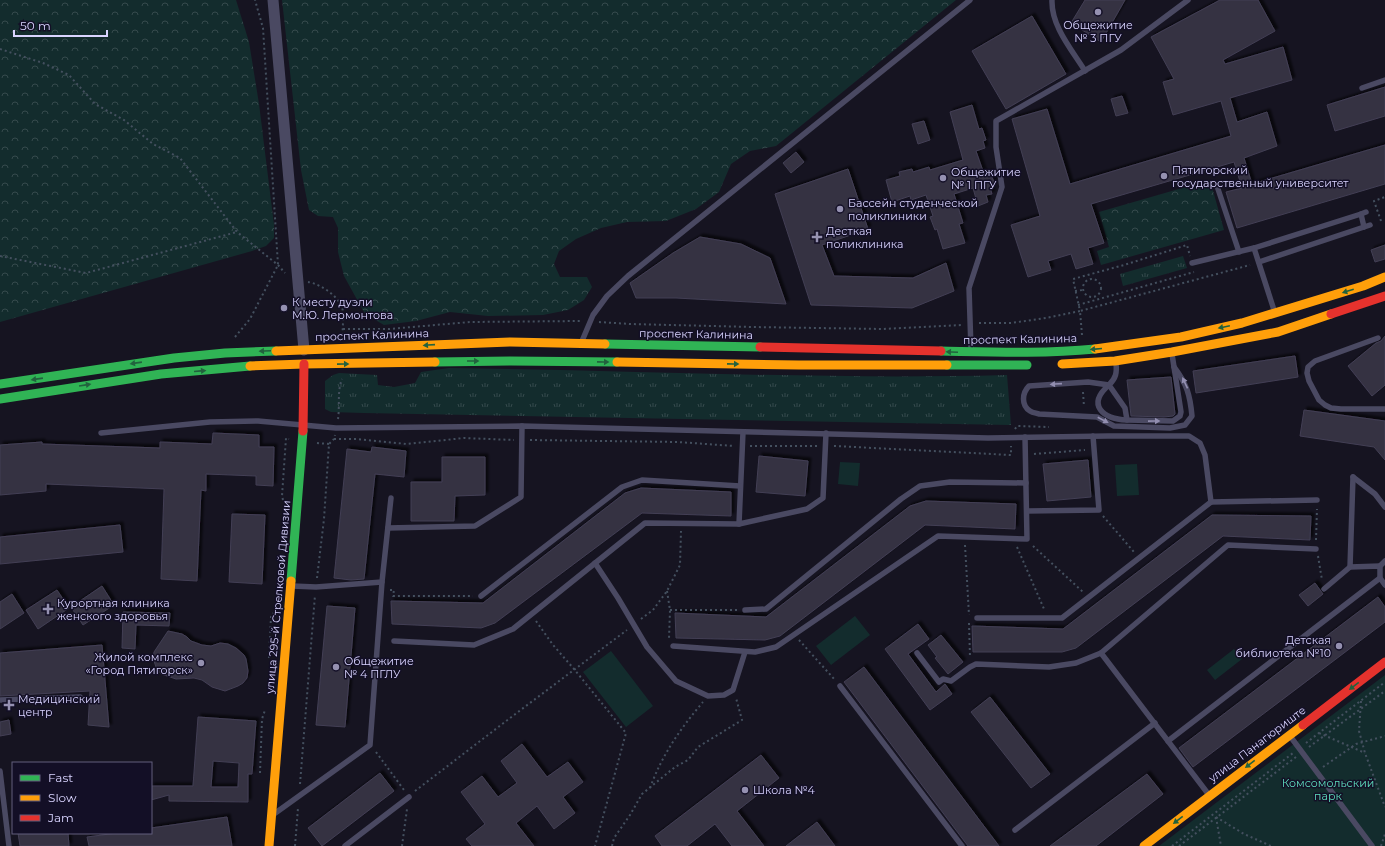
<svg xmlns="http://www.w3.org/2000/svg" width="1385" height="846" viewBox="0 0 1385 846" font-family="Montserrat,sans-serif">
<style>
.grass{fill:url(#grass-tufts)}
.forest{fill:url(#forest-crowns)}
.green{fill:#132c2d}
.building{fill:#343243;stroke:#433f54;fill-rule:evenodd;filter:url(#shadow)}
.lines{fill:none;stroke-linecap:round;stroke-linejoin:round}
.path{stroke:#44505f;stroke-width:2;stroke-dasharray:2 3;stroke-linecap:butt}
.lane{stroke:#4a4962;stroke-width:5.5}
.street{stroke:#4a4962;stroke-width:11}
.fast{stroke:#30b455;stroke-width:9}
.slow{stroke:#ff9f0a;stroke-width:9}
.jam{stroke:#e5322d;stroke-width:9}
.oneway{fill:#22623e}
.oneway2{fill:#928eb0}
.poi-dot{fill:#9591b1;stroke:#130f26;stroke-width:1.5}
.labels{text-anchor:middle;stroke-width:3;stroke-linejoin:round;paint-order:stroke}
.poi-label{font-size:11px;fill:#d9d4ff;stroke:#130f26;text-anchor:start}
.street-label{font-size:11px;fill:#d9d4ff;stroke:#130f26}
.park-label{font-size:11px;fill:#5fe0c0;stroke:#130f26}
</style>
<defs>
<pattern id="grass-tufts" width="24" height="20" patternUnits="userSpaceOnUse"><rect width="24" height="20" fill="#132c2d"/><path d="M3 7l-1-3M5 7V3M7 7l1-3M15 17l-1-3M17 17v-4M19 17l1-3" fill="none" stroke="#354a4c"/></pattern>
<pattern id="forest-crowns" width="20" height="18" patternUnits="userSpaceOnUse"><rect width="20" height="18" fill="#132c2d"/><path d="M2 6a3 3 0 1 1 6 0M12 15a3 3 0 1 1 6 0" fill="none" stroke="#354a4c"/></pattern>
<filter id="shadow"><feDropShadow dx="3" dy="-3" stdDeviation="1" flood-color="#0009"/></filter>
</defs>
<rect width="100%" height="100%" fill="#161421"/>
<g class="grass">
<polygon points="1183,256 1187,268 1123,286 1120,274"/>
<path d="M449 368C635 370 821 380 1007 375L1011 425 364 413 331 412 325 409V381L333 375 339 373 377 375 378 385 394 387 415 383 421 372Z"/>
</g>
<g class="forest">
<polygon points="0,0 236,0 249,42 259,104 274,225 274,238 266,246 252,251 0,322"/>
<polygon points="282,0 956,0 776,146 750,151 731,164 719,192 696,209 666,221 627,222 601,228 576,239 559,251 554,264 560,277 587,277 592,287 584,300 568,310 543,315 488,316 450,312 416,321 384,325 365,314 344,276 338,252 338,228 333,217 318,216 309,210 301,170"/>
<polygon points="1210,180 1224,230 1101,265 1097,251 1109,247 1099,212"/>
</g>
<g class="green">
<polygon points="840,462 860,463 858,486 838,484"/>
<polygon points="1137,464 1139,495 1117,496 1115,465"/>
<polygon points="855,616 870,635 831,665 816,646"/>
<polygon points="1234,649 1242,659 1215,680 1207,670"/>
<polygon points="611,651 653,706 626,727 583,672"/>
<polygon points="1385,675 1385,846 1159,846"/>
</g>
<g class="building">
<polygon points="1085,0 1125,0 1101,42 1071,23"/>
<polygon points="1220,0 1258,0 1275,31 1223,60 1225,64 1283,47 1292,80 1230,98 1237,122 1267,112 1277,146 1244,158 1252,184 1385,145 1385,184 1237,228 1226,192 1242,188 1234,162 1091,204 1104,243 1088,248 1093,264 1076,269 1071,254 1048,261 1051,270 1028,277 1011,225 1040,216 1012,119 1047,109 1070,184 1231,136 1221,101 1173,115 1163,82 1174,79 1151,37"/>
<polygon points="1032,16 1066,74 1006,109 972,51"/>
<polygon points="1385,87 1385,116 1335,131 1327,105"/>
<polygon points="1122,96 1128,113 1116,116 1111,99"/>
<polygon points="972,105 978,126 979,129 982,128 986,140 983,141 985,148 976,151 984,174 990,172 994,182 989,184 992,194 986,195 988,202 978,206 973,188 954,194 963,223 959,224 965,243 943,249 937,229 935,230 930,217 933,216 926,195 911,200 910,196 892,202 886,180 900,176 899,172 912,169 913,172 929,167 930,170 963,160 950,112"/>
<polygon points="924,121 930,140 918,144 912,124"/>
<polygon points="796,152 804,162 791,173 783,163"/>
<polygon points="848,169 868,229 822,245 834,276 913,278 946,263 954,291 912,308 811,305 775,194"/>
<polygon points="700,237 741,244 770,258 786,304 676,298 636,298 630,283 673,253"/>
<polygon points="1385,245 1385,259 1375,262 1371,250"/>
<polygon points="1385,336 1385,385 1372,396 1348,366 1376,343 1381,341"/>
<polygon points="1295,356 1298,377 1196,393 1193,371"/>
<polygon points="1171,377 1175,414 1173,416 1164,417 1131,416 1127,380"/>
<polygon points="1304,410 1385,421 1385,460 1374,447 1300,436"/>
<polygon points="213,433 259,435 259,447 274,447 273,486 256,485 256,476 206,474 206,491 201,490 197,581 161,579 164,489 46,484 46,491 0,495 0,445 42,442 42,444 160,448 160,442 212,444"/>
<polygon points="372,447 406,451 404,477 375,474 364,579 351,580 334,578 347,449 371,452"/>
<polygon points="759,456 808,461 805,496 756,492"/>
<polygon points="442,457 485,457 485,495 455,496 454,521 411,521 411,482 442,482"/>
<polygon points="1088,460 1091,497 1047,501 1043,464"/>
<polygon points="641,488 731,492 731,516 642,513 495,623 481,628 392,624 391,601 483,603 625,493"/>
<polygon points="926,501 1016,504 1015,529 925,525 780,636 765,640 676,638 675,613 766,617 910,506"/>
<polygon points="232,514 265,515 262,584 229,582"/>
<polygon points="1212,515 1311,516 1310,540 1223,536 1076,648 1062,652 973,652 972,626 1063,629"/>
<polygon points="120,525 123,552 0,564 0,537"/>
<polygon points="1315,583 1323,594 1308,606 1299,595"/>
<polygon points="102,586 114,605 83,625 71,607"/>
<polygon points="57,590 69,608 38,629 26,610"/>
<polygon points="12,594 24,613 0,629 0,602"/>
<polygon points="1378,597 1385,607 1385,622 1193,767 1179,748"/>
<polygon points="327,606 355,608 345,727 316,725"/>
<polygon points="123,612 170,613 169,626 136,625 135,649 122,648"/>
<polygon points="918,624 929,639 908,654 936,692 945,684 952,694 930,710 885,649"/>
<polygon points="168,631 182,634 187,637 191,641 202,645 211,646 220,643 228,644 236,648 244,655 246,659 248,671 247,678 243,683 238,686 225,691 212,687 202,680 194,678 176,679 161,674 156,667 153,658 154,652"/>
<polygon points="941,635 963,662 948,674 935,658 937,657 928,645"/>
<polygon points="102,645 109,727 88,725 90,691 0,696 0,653"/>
<polygon points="864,667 999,846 968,846 844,682"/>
<polygon points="990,697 1050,774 1031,788 971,712"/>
<path d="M198 717 256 721 252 774H248V802L169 801V795L151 800V786H193ZM213 761 239 763 238 787H211Z"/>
<polygon points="9,720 11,734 0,736 0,722"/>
<polygon points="522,744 547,777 568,762 583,782 563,797 575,813 554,829 537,806 516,823 534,846 472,846 466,839 485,824 461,792 482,776 498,797 517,783 501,761"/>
<polygon points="761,755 779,778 737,811 764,846 732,846 715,824 687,846 662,846 655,836"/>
<polygon points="380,773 394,791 322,846 308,828"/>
<polygon points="1147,774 1163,794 1096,846 1050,846"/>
<polygon points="227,817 232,846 89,846 87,837 117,833 151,833 151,828"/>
<polygon points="817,822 835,846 786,846"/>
<polygon points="18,833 68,833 69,846 20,846"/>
</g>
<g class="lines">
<g class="path">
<polyline points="0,49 43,63 69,75 95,104 124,120 153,144 180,158 237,232 278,265 285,273"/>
<polyline points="1381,221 1374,201 1385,197"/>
<polyline points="0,256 86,273 237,232"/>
<circle cx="1092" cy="288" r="9"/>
<path d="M308 282C321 284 342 298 343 312 344 319 342 327 343 335"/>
<polyline points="1075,291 1083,290"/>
<polyline points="1078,305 1194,272"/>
<polyline points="599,322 630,324 752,327 883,329 963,325"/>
<polyline points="979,323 1011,323 1046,318 1080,311 1073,279 1124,265 1187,245 1190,256"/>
<polyline points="343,329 389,329 470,322 581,321"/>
<polyline points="1082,335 1080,311 1250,265"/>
<polyline points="235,337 250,319 278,265 263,28 255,0"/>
<polyline points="1083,392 1084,407"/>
<path d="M338 419C340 406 337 391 342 379"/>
<polyline points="1015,429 1017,426 1049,427"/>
<polyline points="334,439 357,439 407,444 464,438 514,440"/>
<polyline points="530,440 678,442 734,446"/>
<polyline points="317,443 329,444"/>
<polyline points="750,446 818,446"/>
<polyline points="834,446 1011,455 1011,446"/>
<polyline points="1034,454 1085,450"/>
<polyline points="283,500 282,496 286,438 289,439"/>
<polyline points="1103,516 1134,552"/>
<polyline points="1316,540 1317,509"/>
<polyline points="965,545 969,615"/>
<polyline points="1033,546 1083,592"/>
<polyline points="1017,547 1044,609"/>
<polyline points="1318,556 1322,580"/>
<polyline points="317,578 324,519 329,444 334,439 335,435"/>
<polyline points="390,590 394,590 393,596 473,596"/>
<polyline points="667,591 670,610 669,639"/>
<polyline points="670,610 737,610"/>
<polyline points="641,619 653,610 667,591 680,565 681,531"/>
<polyline points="536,621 553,645 574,669 626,733 595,846"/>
<polyline points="969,623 970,657"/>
<polyline points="799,640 835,680"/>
<polyline points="269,658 271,617 273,613"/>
<polyline points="1361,701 1359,731 1365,753 1385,807"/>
<polyline points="1319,733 1365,753"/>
<polyline points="1306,743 1385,682"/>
<polyline points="1309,747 1385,691"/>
<polyline points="376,752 404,790"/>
<polyline points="1323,767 1356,744 1385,736"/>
<polyline points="260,773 262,719 265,710"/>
<polyline points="300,784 315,595"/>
<path d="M650 788C662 755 680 729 703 702"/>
<polyline points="415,791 514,715 627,630"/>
<polyline points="1216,817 1244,834 1271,846"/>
<polyline points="1216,817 1221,846"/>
<polyline points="295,846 298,808"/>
<polyline points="402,846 407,809"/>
<polyline points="612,846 614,838 630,815 642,794 675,767 688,760 698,747 742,720 736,698"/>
<polyline points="1172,846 1293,753"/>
<polyline points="1179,846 1296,757"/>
<polyline points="1381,846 1385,834"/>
</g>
<g class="lane">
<path d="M1052 0C1051 26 1072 50 1085 71"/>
<polyline points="1362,88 1385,80"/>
<polyline points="1217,186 1239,252"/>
<polyline points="1361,214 1366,212"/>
<polyline points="1259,262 1370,225"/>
<polyline points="1192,263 1254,248"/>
<polyline points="1274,310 1254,248 1361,214 1364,227"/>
<polyline points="1378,338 1315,361 1308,367 1307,373 1309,381 1319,400 1325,405 1331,408 1341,409 1385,409"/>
<polyline points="582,341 593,315 607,296 628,276 970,0"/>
<polyline points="971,350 969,288 1002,187 996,147 996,121 1121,50 1188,0"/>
<path d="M1116 363C1117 373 1116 378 1109 385L1125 408 1127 420 1173 421 1180 416 1181 412 1172 354"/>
<path d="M1109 385 1088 382 1029 386C1022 393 1021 405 1030 411 1033 413 1037 413 1039 414L1097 417 1114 426 1170 428 1185 425 1192 416C1190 395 1187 384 1174 367"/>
<path d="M1109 385C1086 405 1103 419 1127 420"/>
<polyline points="101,433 210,422 258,421 336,428 522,426 988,438 1108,436 1189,436 1200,443 1205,455 1211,502 1062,618 977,618"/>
<polyline points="1353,477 1350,567 1380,566 1380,578"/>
<polyline points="1353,477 1375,494 1385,507"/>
<polyline points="1211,502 1317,500"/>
<polyline points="1027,511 1099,510 1093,436"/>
<polyline points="739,524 743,432"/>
<polyline points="388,528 475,526 521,497 522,426"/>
<polyline points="595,563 618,598 647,647 676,681 708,696 724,695 733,690 745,652"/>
<polyline points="1380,566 1385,561"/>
<polyline points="292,586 316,587 382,582 391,498"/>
<polyline points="1324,589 1350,567"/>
<polyline points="481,596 622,487 642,480 740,486"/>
<polyline points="745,610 766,609 901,499 920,486 950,482 1026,483"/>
<polyline points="394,641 474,645 513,629 645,523 739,524 807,509 823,498 826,433"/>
<polyline points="673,646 755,652 776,647 938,536 1027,539 1025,437"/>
<polyline points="917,653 939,682 943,679 951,681 970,667 976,664 1049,667 1076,663 1101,653 1228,545 1316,549"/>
<polyline points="1101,653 1209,795"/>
<polyline points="840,686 962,846"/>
<polyline points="0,700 80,697"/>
<polyline points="1290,736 1372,846"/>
<polyline points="1168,741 1380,578 1385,585"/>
<polyline points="0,771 9,846"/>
<polyline points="274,814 370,745 382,582"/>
<polyline points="1015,830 1155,723"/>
<polyline points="345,846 409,797"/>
</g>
<polyline class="street" points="273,0 304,350"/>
<g class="fast">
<polyline points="605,344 760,347"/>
<path d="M941 351C992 352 1043 354 1095 349"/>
<polyline points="435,362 510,361 617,362"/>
<polyline points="947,365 1027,365"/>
<polyline points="0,384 174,358 225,353 276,351"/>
<polyline points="0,399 161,374 250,366"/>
<polyline points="291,581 303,431"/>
</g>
<g class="slow">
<polyline points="1095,349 1181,337 1242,323 1363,286 1385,277"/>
<polyline points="276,351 510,342 605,344"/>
<polyline points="617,362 799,365 947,365"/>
<polyline points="1062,364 1115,361 1172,352 1278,332 1331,314"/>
<polyline points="250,366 304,364 435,362"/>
<polyline points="269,846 291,581"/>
<polyline points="1144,846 1303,725"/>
</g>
<g class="jam">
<polyline points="1331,314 1385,296"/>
<polyline points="760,347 941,351"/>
<polyline points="303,431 304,364"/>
<polyline points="1303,725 1385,662"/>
</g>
</g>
<defs><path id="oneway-solid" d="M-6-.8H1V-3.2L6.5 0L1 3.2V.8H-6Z"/></defs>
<g class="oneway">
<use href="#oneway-solid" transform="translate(1348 291) rotate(163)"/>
<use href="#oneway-solid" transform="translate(1224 327) rotate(168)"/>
<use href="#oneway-solid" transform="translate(429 345) rotate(176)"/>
<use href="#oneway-solid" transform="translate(1096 349) rotate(175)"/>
<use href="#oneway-solid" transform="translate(265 351) rotate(177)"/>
<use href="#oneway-solid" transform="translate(952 352) rotate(-178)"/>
<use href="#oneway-solid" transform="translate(473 361)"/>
<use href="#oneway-solid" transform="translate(603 362) rotate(1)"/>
<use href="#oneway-solid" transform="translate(136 363) rotate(172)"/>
<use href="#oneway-solid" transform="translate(343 364) rotate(-1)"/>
<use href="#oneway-solid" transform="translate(733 364) rotate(1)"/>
<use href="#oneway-solid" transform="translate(200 371) rotate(-5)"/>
<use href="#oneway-solid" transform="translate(37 379) rotate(172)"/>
<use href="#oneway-solid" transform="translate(85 385) rotate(-9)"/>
<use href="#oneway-solid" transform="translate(1354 686) rotate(143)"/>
<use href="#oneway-solid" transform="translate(1250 764) rotate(142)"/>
<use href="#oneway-solid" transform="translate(1178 820) rotate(142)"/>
</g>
<g class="oneway2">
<use href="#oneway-solid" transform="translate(1185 383) rotate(-115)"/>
<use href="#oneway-solid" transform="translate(1056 384) rotate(176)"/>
<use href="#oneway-solid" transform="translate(1103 420) rotate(28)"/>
<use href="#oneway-solid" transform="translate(1154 421) rotate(-1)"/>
</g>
<g class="poi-dot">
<circle cx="1098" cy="12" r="4"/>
<circle cx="1164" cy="176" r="4"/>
<circle cx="943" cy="178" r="4"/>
<circle cx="840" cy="209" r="4"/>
<path d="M815 231h4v4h4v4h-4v4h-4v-4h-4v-4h4z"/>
<circle cx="284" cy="308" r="4"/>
<path d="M46 603h4v4h4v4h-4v4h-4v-4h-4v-4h4z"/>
<circle cx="1339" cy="646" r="4"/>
<circle cx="201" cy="663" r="4"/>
<circle cx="336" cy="667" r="4"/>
<path d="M7 699h4v4h4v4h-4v4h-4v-4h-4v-4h4z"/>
<circle cx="745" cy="790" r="4"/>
</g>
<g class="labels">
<g class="poi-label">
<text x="1098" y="29" text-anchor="middle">Общежитие<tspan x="1098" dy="13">№ 3 ПГУ</tspan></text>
<text x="1172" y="174">Пятигорский<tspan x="1172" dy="13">государственный университет</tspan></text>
<text x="951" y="176">Общежитие<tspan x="951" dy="13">№ 1 ПГУ</tspan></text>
<text x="848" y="207">Бассейн студенческой<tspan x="848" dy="13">поликлиники</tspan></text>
<text x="826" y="235">Десткая<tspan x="826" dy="13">поликлиника</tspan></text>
<text x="292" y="306">К месту дуэли<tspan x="292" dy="13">М.Ю. Лермонтова</tspan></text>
<text x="57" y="607">Курортная клиника<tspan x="57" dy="13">женского здоровья</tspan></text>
<text x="1331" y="644" text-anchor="end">Детская<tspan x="1331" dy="13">библиотека №10</tspan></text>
<text x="193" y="661" text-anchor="end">Жилой комплекс<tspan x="193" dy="13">«Город Пятигорск»</tspan></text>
<text x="344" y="665">Общежитие<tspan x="344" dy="13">№ 4 ПГЛУ</tspan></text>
<text x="18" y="703">Медицинский<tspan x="18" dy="13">центр</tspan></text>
<text x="753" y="794">Школа №4</text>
</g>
<g class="street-label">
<text transform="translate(696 334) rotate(1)" y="4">проспект Калинина</text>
<text transform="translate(372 335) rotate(-2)" y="4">проспект Калинина</text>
<text transform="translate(1020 339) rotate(-1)" y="4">проспект Калинина</text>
<text transform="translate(278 597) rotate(-85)" y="4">улица 295-й Стрелковой Дивизии</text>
<text transform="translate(1257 744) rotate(-37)" y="4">улица Панагюриште</text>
</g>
<g class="park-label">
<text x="1328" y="787">Комсомольский<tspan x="1328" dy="13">парк</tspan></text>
</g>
</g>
<rect x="12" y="762" width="140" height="72" fill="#130f26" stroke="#625e7d"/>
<rect x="20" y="775" width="20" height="6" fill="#30b455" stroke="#625e7d"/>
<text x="48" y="782" font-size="12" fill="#d9d4ff">Fast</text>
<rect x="20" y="795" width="20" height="6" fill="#ff9f0a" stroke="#625e7d"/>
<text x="48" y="802" font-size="12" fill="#d9d4ff">Slow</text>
<rect x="20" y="815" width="20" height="6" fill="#e5322d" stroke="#625e7d"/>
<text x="48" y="822" font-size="12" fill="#d9d4ff">Jam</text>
<path d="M14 30v6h93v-6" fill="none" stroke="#d9d4ff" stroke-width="2"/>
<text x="20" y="30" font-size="12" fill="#d9d4ff" stroke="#130f26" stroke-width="3" paint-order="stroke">50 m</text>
</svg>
